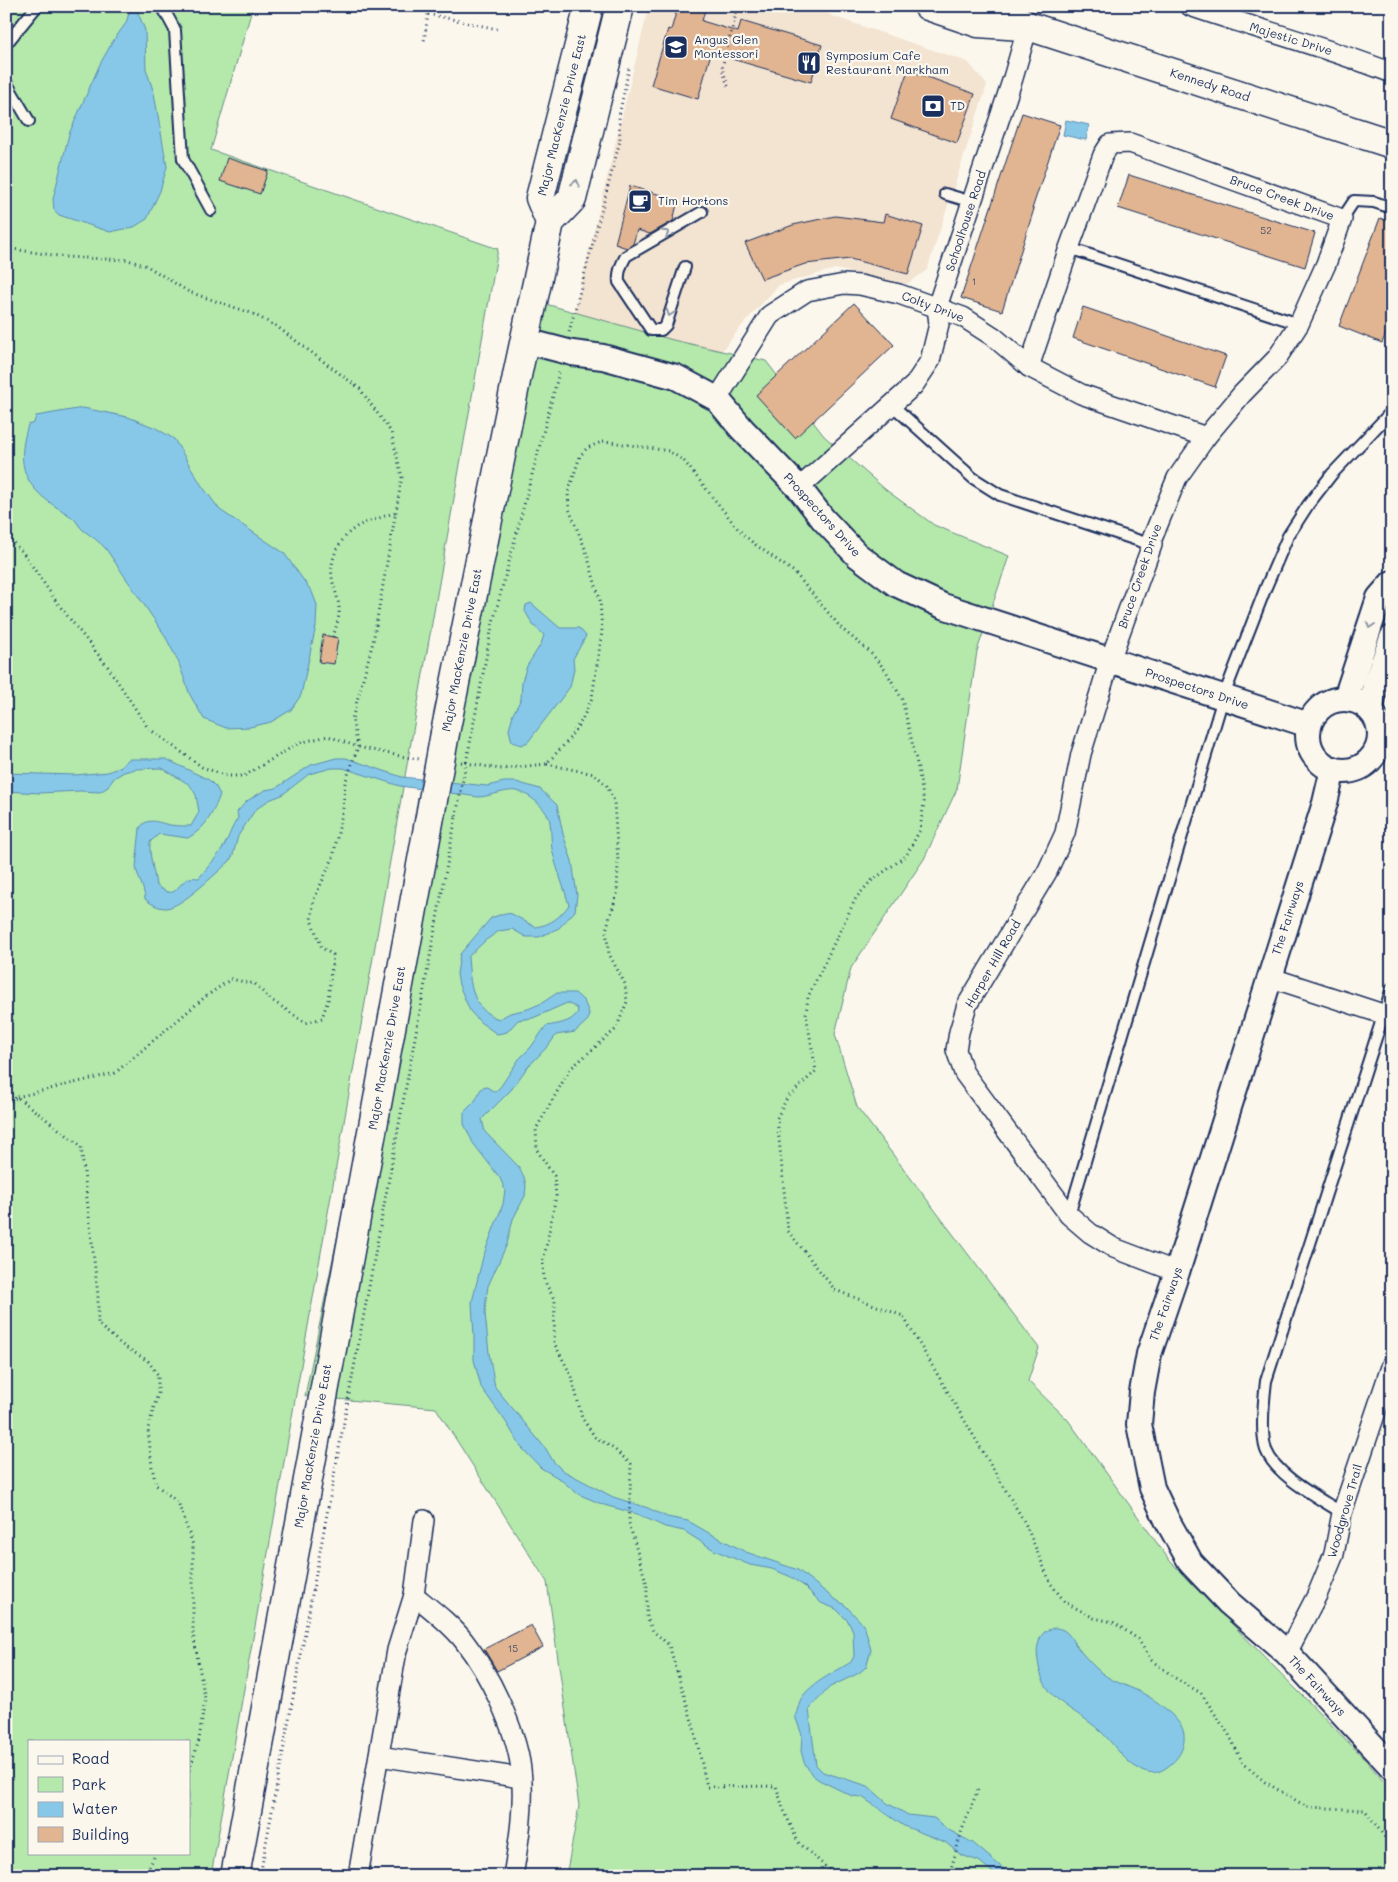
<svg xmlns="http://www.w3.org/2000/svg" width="1398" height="1882" viewBox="0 0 1398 1882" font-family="Mali,sans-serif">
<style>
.built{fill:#f3e3d1}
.green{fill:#b4e9ab;stroke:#688c84;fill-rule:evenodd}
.water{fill:#87c8e8;stroke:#5c8bb1}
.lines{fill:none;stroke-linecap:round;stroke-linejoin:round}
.stream{stroke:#5c8bb1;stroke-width:5}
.building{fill:#e1b591;stroke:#1b2f5e}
.service-casing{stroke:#1b2f5e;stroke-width:14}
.minor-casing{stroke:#1b2f5e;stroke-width:22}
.tertiary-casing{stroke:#1b2f5e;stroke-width:28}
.primary-casing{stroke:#1b2f5e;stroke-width:31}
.path{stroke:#1b2f5e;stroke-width:3;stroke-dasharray:1 4;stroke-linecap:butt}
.service{stroke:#fbf7ec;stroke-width:10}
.minor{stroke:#fbf7ec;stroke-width:19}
.tertiary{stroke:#fbf7ec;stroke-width:24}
.primary{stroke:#fbf7ec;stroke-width:28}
.primary-bridge-casing{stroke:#1b2f5e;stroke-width:31;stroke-linecap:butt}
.path-bridge{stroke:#1b2f5e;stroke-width:3;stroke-dasharray:1 4;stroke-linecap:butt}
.primary-bridge{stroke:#fbf7ec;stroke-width:28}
.oneway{stroke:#8b93a5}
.labels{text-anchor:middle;stroke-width:4.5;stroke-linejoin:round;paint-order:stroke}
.number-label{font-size:10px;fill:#4c506b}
.street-label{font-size:12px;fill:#1b2f5e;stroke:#fbf7ec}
.poi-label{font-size:12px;fill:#1b2f5e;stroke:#fbf7ec;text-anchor:start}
</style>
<rect width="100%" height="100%" fill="#fbf7ec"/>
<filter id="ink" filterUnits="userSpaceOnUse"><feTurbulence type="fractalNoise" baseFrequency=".02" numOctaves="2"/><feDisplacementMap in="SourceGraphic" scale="10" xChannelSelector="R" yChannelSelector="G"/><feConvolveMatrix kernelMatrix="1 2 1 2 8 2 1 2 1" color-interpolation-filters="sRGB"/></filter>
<g filter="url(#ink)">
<polygon class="built" points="649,6 817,6 832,16 968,62 987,85 927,270 907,284 835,269 779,285 744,323 716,358 574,313"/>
<g class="green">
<path d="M6 6H253L211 150 498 249 211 1876H6ZM29 1741H189V1853H29Z"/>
<polygon points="528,299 673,340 766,361 824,436 886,490 934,525 1009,556 977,651 957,789 924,859 851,968 835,1034 857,1107 1039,1348 1028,1381 1068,1420 1170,1561 1362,1756 1392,1791 1392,1876 566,1876 579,1806 547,1582 436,1408 305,1396"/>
</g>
<g class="water">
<polygon points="136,8 145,30 146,69 154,93 167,167 160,191 147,219 134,227 110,232 59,215 54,210 53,199 69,134 100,64 113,41 126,23 129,13"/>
<polygon points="1066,120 1089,125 1086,140 1063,135"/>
<path d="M83 408 128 417 156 428 174 439 202 486 220 510 284 553 312 592 317 605 316 626 301 695 291 710 271 722 250 727 226 728 204 719 190 695 178 661 164 634 106 549C99 541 91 536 83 530 79 527 77 521 73 518 64 511 53 506 44 498 19 477 19 455 28 425L34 423 36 416Z"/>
<polygon points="531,603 560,628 579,628 586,636 573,659 574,669 570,687 528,742 521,745 512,742 509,730 513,714 521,699 522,681 527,666 541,644 544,635 533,625 525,611 526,605"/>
<path d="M336 758H346L402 777 487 786 504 782H516L540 789 557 805 563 834 572 861 577 895 575 911 559 928 539 937H526L512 929 499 931 486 940 468 957C470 982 471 1010 499 1019L510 1013 528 1009 542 1003 557 993H575L584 1001 589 1013 588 1020 575 1032 556 1035 549 1045 526 1069 511 1090 482 1119 485 1132 519 1167 524 1177 526 1186 525 1196 513 1219 507 1244 488 1286 486 1299 485 1313 489 1353 495 1387 546 1449 553 1461 562 1470 613 1497 648 1508 667 1517 688 1521 709 1533 746 1552 798 1570 833 1598 845 1605 861 1622 865 1628 871 1650 866 1667 859 1673 830 1687 809 1709 816 1765 823 1772 868 1786 887 1803 908 1815 934 1818 947 1829 973 1843 1012 1876H997L979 1861 961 1855 945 1842 904 1826 862 1797 852 1796 819 1780 812 1775 804 1762 801 1751 802 1735 795 1716C798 1711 798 1705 800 1701 807 1685 837 1671 851 1662L854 1656 853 1632 848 1621 836 1609 821 1603 804 1586 789 1576 772 1569 750 1565 714 1550 684 1531 665 1527 637 1514 604 1505 578 1494 560 1479 541 1468 521 1447 506 1422 481 1387 474 1360V1337L472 1302 483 1257 503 1204 505 1190 500 1178 473 1143 464 1124V1112C468 1108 473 1104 476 1099 480 1093 478 1090 485 1086L495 1092 501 1086 519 1059 531 1047 546 1026C558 1024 571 1023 578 1012L577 1008 567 1003 533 1018 518 1020 507 1032 497 1034 480 1022 470 1011 459 985 457 974 460 954 491 918 505 913 512 914 535 927C551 925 560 917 569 905 564 887 556 868 552 849 551 842 551 822 549 818 544 807 530 794 517 791 506 789 492 796 479 797L400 786 343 768H332L309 774 282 795 269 800 255 810 238 836 233 855 229 862C216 873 182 907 166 908 158 908 151 904 145 899 144 886 138 879 136 867L140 828C147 816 159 823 170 825 177 826 184 826 191 826L199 812 196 795 190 785 162 768 136 769 124 772 114 778 108 787 100 792 80 791 40 793 6 791V773L75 775 108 772 120 767 129 759H166L209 780 216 787 220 795C213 813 206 828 188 838L159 834 150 842C149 856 154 870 156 885 178 903 175 883 190 878 193 877 196 878 199 878 207 867 217 858 224 846 229 837 231 828 238 818L237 812 247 801 265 790 276 788 311 765Z"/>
<path d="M1054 1628C1067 1628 1069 1636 1076 1645 1081 1653 1089 1661 1096 1668 1110 1682 1125 1684 1142 1693 1154 1699 1163 1706 1172 1715 1180 1724 1185 1728 1184 1741 1183 1750 1178 1758 1171 1764 1164 1770 1157 1774 1148 1772 1126 1767 1116 1745 1100 1731 1077 1709 1046 1703 1039 1667 1038 1660 1036 1652 1038 1645 1041 1634 1043 1631 1054 1628Z"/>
</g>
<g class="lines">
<polyline class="stream" points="133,6 136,8"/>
</g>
<g class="building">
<polygon points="678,6 706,6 702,21 738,32 741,21 822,45 811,82 711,53 698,99 651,85 668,29 671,30"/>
<polygon points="908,70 975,94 957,143 891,119"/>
<polygon points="1022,113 1060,125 1032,209 1034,209 1002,311 961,298"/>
<polygon points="227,158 268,171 260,194 220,181"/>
<polygon points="1129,175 1315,233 1305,267 1118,208"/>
<polygon points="630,186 678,200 673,221 650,234 637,230 633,244 627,248 615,244"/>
<polygon points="885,214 923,226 908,274 850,259 805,264 762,279 745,243 793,225 835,216 883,222"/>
<polygon points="1380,218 1392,223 1392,318 1382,343 1339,326"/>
<polygon points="854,303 894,345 795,438 756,395"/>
<polygon points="1083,307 1226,356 1215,387 1073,338"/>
<polygon points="323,635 338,638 334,664 319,662"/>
<polygon points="531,1625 543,1647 497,1671 484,1649"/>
</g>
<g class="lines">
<g class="service-casing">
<g id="service">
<polyline points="162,6 175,30 183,159 211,210"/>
<polyline points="6,44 37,6"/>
<polyline points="6,82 29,121"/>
<polyline points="945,194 972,202"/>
<polyline points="1342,219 1354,201 1374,202 1392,208"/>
<polyline points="1069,248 1299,324"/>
<path d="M685 267 666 325 661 330H651L619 282C618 272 621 265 626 256L702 212"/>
<polyline points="892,405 973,478 1000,495 1152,545"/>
<polyline points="1069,1215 1223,698 1266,587 1288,536 1308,505 1332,474 1392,411"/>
<path d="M1342 1513C1319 1498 1276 1476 1266 1450 1260 1433 1264 1398 1266 1381L1392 988"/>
</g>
</g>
<g class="minor-casing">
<g id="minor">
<path d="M1190 6C1257 29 1326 47 1392 73"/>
<polyline points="1029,367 1069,248 1103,155 1110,144 1130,143 1342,219 1326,264 1299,324 1277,358 1242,394 1206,437 1177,478 1152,539 1152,545 1110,660 1081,754 1065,833 1047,872 967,1005 959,1032 956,1050 964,1073 1069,1215 1090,1233 1114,1248 1177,1272"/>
<polyline points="717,399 770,315 807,291 844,284 860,285 899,294 963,317 994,337 1029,367 1081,394 1206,437"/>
<polyline points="799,488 914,385 930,361 939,324 937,307 1013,78 1028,26"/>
<polyline points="1269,977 1392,1017"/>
<path d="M414 1595C431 1609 451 1624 464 1641 489 1673 516 1729 521 1769 525 1805 519 1841 513 1876"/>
<polyline points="1287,1653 1317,1595 1334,1554 1342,1513 1392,1364"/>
<polyline points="379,1756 521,1778"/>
<polyline points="358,1876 397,1650 414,1595 424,1520"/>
</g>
</g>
<g class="tertiary-casing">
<g id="tertiary">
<polyline points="526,341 572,353 603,357 676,377 717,399 742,429 799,488 823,519 857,555 896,584 943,606 1309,725"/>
<polyline points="1346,698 1379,598 1392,583"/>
<circle cx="1344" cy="735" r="36"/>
<polyline points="1371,709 1375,685 1392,638"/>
<polyline points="1333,769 1325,803 1177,1272 1149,1354 1142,1392 1139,1424 1152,1488 1167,1520 1191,1563 1229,1603 1287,1653 1392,1767"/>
</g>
</g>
<g class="primary-casing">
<g id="primary">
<polyline points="928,6 978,23 1022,26"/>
<polyline points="995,6 1028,26 1392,144"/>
<polyline points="550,222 540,198 589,6"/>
<polyline points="445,733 518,371 550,222 572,199 620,6"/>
<polyline points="235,1876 431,811"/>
</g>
</g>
<g class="path">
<polyline points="423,6 428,14 424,42"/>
<polyline points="428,14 497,29"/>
<polyline points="728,86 722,68 738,6"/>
<polyline points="6,248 65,257 128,260 147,266 189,292 251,313 276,326 360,389 391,432 402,477 373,642 352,719 358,747 328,736 299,743 244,776 227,776 202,767 148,728 108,667 58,604 24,554 6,535"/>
<polyline points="569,332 620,141 619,116 629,68"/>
<path d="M333 637C336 627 340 617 339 607 338 596 333 587 332 577 329 557 342 534 360 525 371 520 384 517 396 512"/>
<polyline points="471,738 492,626 560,369"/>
<polyline points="461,762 500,769 546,764 566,743 582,720 592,698 602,632 600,600 586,551 569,509 568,493 580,456 587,448 604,441 669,451 684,461 738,529 753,543 794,572 842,629 870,652 886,671 902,699 918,768 924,802 920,830 906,856 870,882 856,898 808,997 806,1014 816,1071 787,1098 777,1118 788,1231 835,1290 903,1316 1025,1523 1051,1584 1065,1602 1094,1618 1113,1622 1138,1639 1151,1660 1178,1680 1201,1693 1229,1735 1243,1763 1265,1782 1307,1807 1365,1810 1389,1843 1392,1855"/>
<polyline points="547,764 594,774 606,784 614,801 618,862 617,894 606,930 609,954 625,984 627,1002 616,1029 570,1069 536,1129 537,1150 554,1176 556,1196 543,1263 544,1280 555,1301 554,1343 572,1377 582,1418 595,1437 614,1449 631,1464 629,1523 647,1585 647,1618 653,1631 669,1645 694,1728 707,1787 776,1786 783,1808 798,1842 836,1876"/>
<polyline points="17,1097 115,1073 205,997 231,979 255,984 270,999 306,1023 322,1018 328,1000 333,955 322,948 311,920 314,899 333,858 343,808 345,783 358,747 405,757 420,759"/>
<polyline points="6,1104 17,1097 81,1146 98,1295 98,1324 122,1345 148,1361 158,1375 158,1393 148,1429 152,1467 156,1485 178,1502 193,1545 193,1634 205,1699 199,1740 189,1771"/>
<polyline points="145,1876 156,1853"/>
<polyline points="260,1876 456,816"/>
<polyline points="949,1876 962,1830 979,1787"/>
</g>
<use href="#service" class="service"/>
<use href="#minor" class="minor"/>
<use href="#tertiary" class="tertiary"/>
<use href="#primary" class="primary"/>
<g class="primary-bridge-casing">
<polyline id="primary-bridge" points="431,811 445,733"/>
</g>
<polyline class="path-bridge" points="456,816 471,738"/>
<use href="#primary-bridge" class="primary-bridge"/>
</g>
<defs><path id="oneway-chevron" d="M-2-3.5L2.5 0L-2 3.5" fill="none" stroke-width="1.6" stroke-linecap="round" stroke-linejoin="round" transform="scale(1.25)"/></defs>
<g class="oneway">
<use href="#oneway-chevron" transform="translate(576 183) rotate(-76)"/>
<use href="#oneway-chevron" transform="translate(666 233) rotate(-30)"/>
<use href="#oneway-chevron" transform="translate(670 313) rotate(108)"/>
<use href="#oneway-chevron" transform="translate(1370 625) rotate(108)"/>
</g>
</g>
<defs>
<g id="school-square" transform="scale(1.25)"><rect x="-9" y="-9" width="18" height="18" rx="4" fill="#1b2f5e" stroke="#fbf7ec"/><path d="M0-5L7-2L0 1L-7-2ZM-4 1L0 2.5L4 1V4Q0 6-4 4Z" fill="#fff"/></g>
<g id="restaurant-square" transform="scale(1.25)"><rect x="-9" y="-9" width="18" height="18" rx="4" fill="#1b2f5e" stroke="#fbf7ec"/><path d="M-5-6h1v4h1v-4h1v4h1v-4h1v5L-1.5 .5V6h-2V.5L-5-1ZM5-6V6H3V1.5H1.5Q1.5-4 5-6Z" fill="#fff"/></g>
<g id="bank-square" transform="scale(1.25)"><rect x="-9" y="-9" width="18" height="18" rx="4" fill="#1b2f5e" stroke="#fbf7ec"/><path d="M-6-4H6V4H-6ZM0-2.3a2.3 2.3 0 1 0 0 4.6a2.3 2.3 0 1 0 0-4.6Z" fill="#fff"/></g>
<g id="cafe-square" transform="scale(1.25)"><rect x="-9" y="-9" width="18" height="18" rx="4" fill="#1b2f5e" stroke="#fbf7ec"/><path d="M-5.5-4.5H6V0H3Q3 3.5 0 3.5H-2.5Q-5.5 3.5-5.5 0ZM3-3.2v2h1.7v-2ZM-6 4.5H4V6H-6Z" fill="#fff"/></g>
</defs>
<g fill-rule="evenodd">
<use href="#school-square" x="676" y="47"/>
<use href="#restaurant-square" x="809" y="63"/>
<use href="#bank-square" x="933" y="106"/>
<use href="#cafe-square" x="640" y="201"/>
</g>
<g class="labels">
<g class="number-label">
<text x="1266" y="234">52</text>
<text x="974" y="285">1</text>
<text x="513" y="1652">15</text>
</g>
<g class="street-label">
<text transform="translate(1291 39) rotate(17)" y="4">Majestic Drive</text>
<text transform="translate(1210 85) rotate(18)" y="4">Kennedy Road</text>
<text transform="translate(562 115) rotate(-76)" y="4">Major MacKenzie Drive East</text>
<text transform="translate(1282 198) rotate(20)" y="4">Bruce Creek Drive</text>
<text transform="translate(966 221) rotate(-72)" y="4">Schoolhouse Road</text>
<text transform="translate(933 307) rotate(21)" y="4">Colty Drive</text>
<text transform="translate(822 515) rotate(48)" y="4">Prospectors Drive</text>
<text transform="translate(1140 576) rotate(-71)" y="4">Bruce Creek Drive</text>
<text transform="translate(462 650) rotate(-79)" y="4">Major MacKenzie Drive East</text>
<text transform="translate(1197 689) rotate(18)" y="4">Prospectors Drive</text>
<text transform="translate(1288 918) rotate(-72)" y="4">The Fairways</text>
<text transform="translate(993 964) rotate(-60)" y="4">Harper Hill Road</text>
<text transform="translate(387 1048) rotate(-80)" y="4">Major MacKenzie Drive East</text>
<text transform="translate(1166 1304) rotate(-71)" y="4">The Fairways</text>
<text transform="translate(313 1446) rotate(-80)" y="4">Major MacKenzie Drive East</text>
<text transform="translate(1345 1511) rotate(-74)" y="4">Woodgrove Trail</text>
<text transform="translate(1317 1686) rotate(47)" y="4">The Fairways</text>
</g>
<g class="poi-label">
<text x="694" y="44">Angus Glen<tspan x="694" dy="14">Montessori</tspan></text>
<text x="826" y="60">Symposium Cafe<tspan x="826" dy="14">Restaurant Markham</tspan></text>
<text x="950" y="110">TD</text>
<text x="658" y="205">Tim Hortons</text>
</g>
</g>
<rect width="1398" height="1882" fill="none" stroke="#fbf7ec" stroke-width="25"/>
<rect x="12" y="12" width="1373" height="1857" fill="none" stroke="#1b2f5e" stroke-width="2" filter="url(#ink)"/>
<rect x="28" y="1740" width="162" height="115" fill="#fbf7ec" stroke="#a1a7b3"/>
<rect x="38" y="1756" width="25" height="8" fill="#fbf7ec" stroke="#a1a7b3"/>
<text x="72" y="1764" font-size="15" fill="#1b2f5e">Road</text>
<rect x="38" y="1777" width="25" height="15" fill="#b4e9ab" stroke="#a1a7b3"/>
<text x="72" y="1790" font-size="15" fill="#1b2f5e">Park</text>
<rect x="38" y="1802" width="25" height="15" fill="#87c8e8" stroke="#a1a7b3"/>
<text x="72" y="1814" font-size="15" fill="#1b2f5e">Water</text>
<rect x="38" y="1827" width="25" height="15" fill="#e1b591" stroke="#a1a7b3"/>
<text x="72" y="1840" font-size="15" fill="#1b2f5e">Building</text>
</svg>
